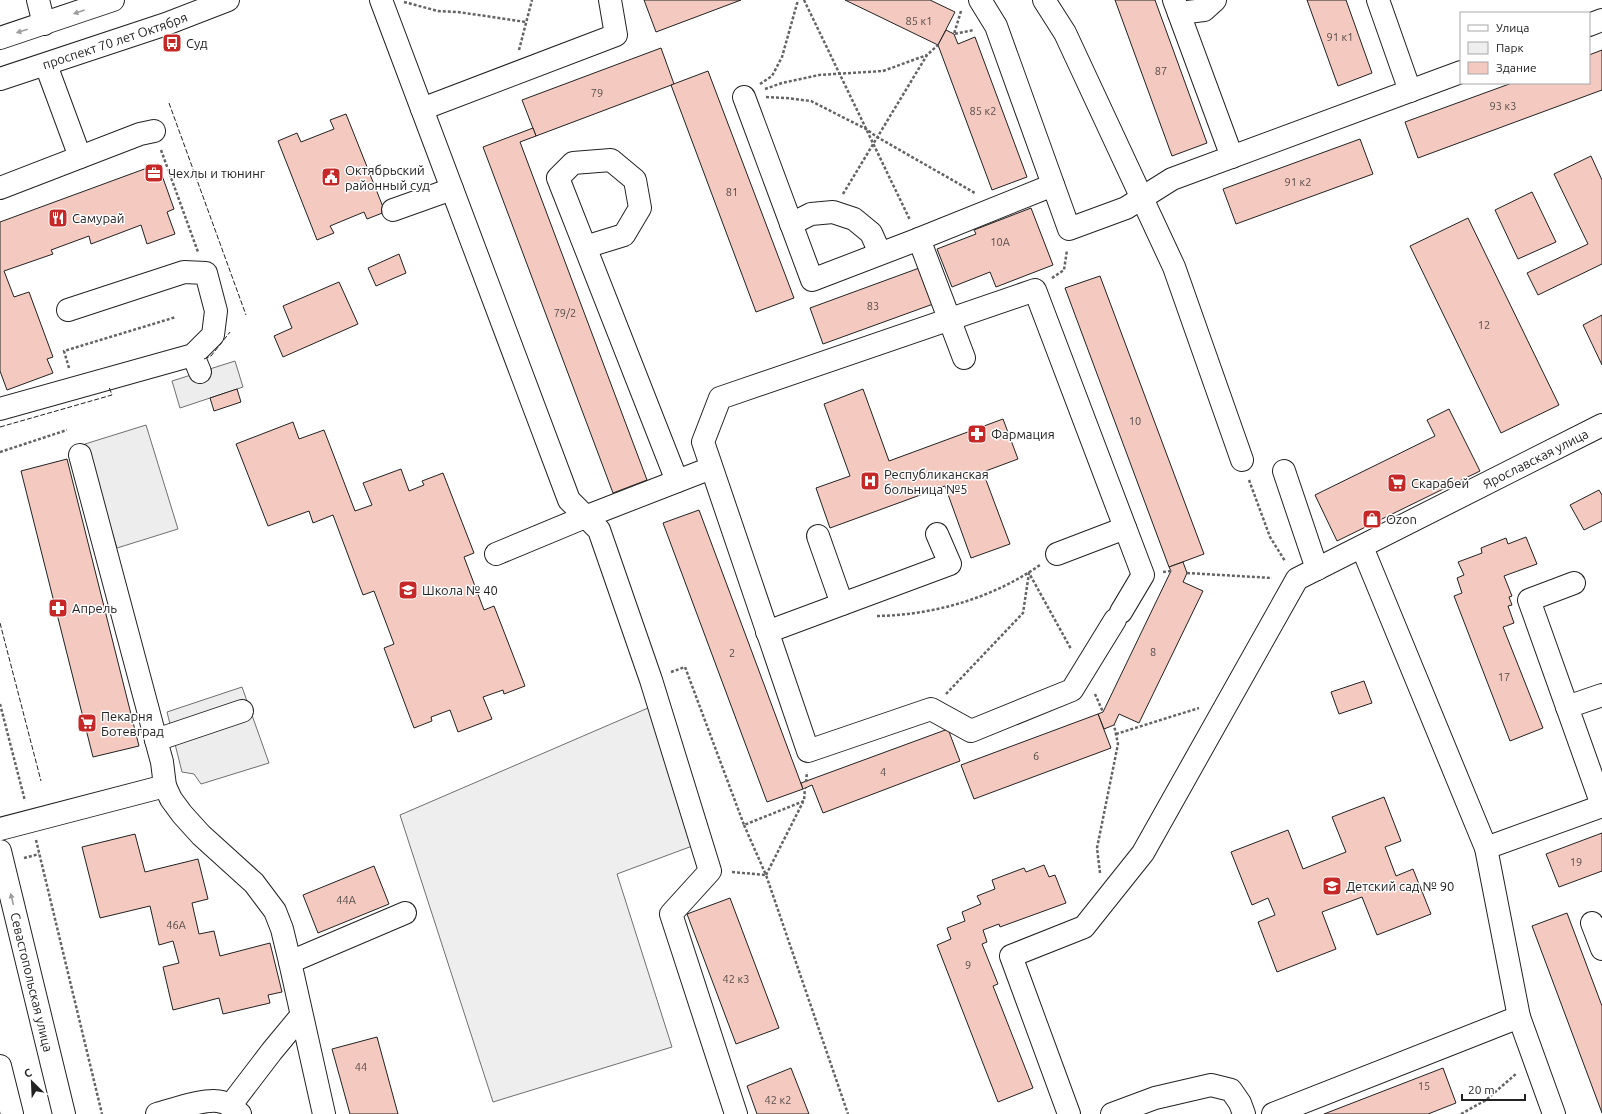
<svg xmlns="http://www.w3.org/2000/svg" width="1602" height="1114" viewBox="0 0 1602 1114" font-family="Ubuntu,sans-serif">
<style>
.green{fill:#eee;stroke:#6f6f6f}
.parking{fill:#ededed;stroke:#6f6f6f}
.building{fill:#f3c9c0;stroke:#222}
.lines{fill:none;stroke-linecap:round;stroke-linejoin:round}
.minor-casing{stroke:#222;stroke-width:24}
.major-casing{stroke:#222;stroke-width:24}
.path{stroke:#646464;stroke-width:2.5;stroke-dasharray:3 2;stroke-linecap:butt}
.minor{stroke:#fff;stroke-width:22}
.major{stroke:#fff;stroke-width:22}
.fence{stroke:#222;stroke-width:1;stroke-dasharray:5 2;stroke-linecap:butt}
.oneway{fill:#9c9c9c}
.labels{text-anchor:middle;stroke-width:3;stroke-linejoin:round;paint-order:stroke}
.number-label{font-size:11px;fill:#564c4a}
.street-label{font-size:13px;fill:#222;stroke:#fff}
.poi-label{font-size:13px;fill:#222;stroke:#fff;text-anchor:start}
</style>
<rect width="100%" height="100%" fill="#fff"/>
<polygon class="green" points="648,708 695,845 617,874 672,1047 493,1102 400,815"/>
<g class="parking">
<polygon points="235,361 243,387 180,408 172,381"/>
<polygon points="146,425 178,529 117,548 85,444"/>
<polygon points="242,687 269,763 201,784 194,774 182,772 167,712"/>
</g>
<g class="building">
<polygon points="644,0 741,0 656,32"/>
<polygon points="845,0 930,0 955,12 938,45"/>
<polygon points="1115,0 1155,0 1207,143 1172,156"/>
<polygon points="1307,0 1346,0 1372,73 1338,86"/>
<polygon points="946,30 954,34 958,44 975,37 1027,177 992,190 938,45"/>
<polygon points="661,48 674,84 536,136 522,100"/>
<polygon points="1602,50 1602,90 1418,158 1405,122 1512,83 1589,83 1589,55"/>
<polygon points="708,71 794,298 756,312 671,85"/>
<polygon points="346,114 385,212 367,219 364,212 330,226 334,233 317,240 278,141 297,133 301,142 334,129 330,120"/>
<polygon points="533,128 536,136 520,142 647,480 613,493 483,147"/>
<polygon points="1360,139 1373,174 1236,224 1223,189"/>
<polygon points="1591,156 1602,180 1602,264 1538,295 1527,273 1588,244 1554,174"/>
<polygon points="158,164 174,209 167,212 175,234 147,244 141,225 91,244 89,236 51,250 53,254 4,271 14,297 29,292 53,357 47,359 53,373 7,390 0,371 0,222"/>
<polygon points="1532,192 1556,242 1518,259 1495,210"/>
<polygon points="1031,208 1053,265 996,287 990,272 952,287 937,249 976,234 974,230"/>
<polygon points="1468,218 1559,405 1501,433 1410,246"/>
<polygon points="399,254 406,273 376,286 368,268"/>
<polygon points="922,267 936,303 823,344 810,308"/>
<polygon points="1100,276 1204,554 1169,567 1065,288"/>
<polygon points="339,282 358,324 283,357 274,336 292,328 283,306"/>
<polygon points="1602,315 1602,365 1583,325"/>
<polygon points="237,389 241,402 214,411 210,398"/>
<polygon points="863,389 889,461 1003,419 1018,459 983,472 1010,544 971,558 945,486 830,528 816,488 850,476 824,404"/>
<polygon points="1449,409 1480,471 1337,541 1315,495 1435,436 1427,420"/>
<polygon points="293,422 299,439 324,430 355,511 372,505 363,483 401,469 409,491 424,485 422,481 443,473 474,553 464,557 484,610 494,606 525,686 504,694 503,690 483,697 492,719 458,732 450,710 431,717 432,721 414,728 384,648 394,644 374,591 363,595 333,515 313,523 309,511 268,526 236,444"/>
<polygon points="67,459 139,746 93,757 21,471"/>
<polygon points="1599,490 1602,495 1602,521 1584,530 1570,505"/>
<polygon points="699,510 803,789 767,802 663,523"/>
<polygon points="1526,537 1537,564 1504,576 1512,596 1509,597 1512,605 1508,606 1514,623 1503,627 1543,728 1510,741 1454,596 1462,593 1457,578 1464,575 1458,562 1482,553 1481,548 1506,538 1508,544"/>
<polygon points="1183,562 1187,573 1183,582 1203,591 1139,723 1119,714 1114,725 1104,729 1098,714 1103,712 1169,575 1171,571 1169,567"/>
<polygon points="1364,681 1372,703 1339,714 1331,692"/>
<polygon points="1098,714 1111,748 974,799 961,765"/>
<polygon points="948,729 960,761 823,813 812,785 803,789 801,783"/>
<polygon points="1384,797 1401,841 1385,847 1396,876 1413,869 1431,914 1377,935 1362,897 1322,912 1336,949 1277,972 1258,922 1275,915 1268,898 1252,905 1231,852 1288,830 1303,869 1346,852 1332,817"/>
<polygon points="1602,833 1602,871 1559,887 1546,854"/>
<polygon points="135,834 145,872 198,859 208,899 192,903 199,934 214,931 220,956 270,943 282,992 268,995 270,1003 223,1014 219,998 173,1010 163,967 179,963 173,941 159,945 150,906 100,918 82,847"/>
<polygon points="1044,865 1049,877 1055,875 1066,903 1000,927 999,924 983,930 987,942 982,944 998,984 993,986 1033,1088 998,1102 937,945 951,939 947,928 965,921 962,912 981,904 977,896 995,889 992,880 1024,868 1026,872"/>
<polygon points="374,866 389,904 318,933 303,895"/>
<polygon points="730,898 779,1028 736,1044 687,914"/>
<polygon points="1567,913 1602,1006 1602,1113 1532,926"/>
<polygon points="377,1037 398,1114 350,1114 332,1049"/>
<polygon points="791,1068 809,1114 757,1114 747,1086"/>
<polygon points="1443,1068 1456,1103 1428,1114 1324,1114"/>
</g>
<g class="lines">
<g class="minor-casing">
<g id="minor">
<polyline points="38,0 44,24"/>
<polyline points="381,0 569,500 599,530 651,680 710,871 671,914 736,1114"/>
<polyline points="980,0 996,26 1069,229 1126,208 1172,179 1461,72"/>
<polyline points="1044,0 1065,33 1174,267 1242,460"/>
<polyline points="1174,0 1232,157"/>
<polyline points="1378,0 1410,91"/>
<polyline points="1179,13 1204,10 1215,0"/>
<polyline points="1589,25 1602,20"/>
<polyline points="46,65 80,157"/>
<polyline points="744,97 812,280 919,239"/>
<polyline points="422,109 616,35 610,0"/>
<polyline points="0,188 140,134 154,131"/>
<polyline points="393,210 452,189"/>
<polyline points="791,224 811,214 833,212 854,219 871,233 880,253"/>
<polyline points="585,247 624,235 640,208 635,180 611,160 573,163 558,178 677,481"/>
<polyline points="193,355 200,372"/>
<polyline points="964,358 919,239 1053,185"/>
<polyline points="0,409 193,355 213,335 216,311 206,273 184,272 68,310"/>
<polyline points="80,455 156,740 162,762 165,786 171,799 182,814 201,835 254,883 275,911 282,929 290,962 324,1114"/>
<polyline points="1284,471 1317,569"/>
<polyline points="818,536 842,604"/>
<polyline points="1362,547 1486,848 1519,1017 1554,1114"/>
<polyline points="496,554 585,517 711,468"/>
<polyline points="1057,554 1125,528"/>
<polyline points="1574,583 1529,600 1602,805"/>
<polyline points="1115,620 1072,690 971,731 931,709 808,751 703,442 720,398 1035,290 1143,575 1121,612"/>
<polyline points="767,632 950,564 937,534"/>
<polyline points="1567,707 1602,695"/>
<polyline points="156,740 242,711"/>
<polyline points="0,829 165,786"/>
<polyline points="1486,848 1602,806"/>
<polyline points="1592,923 1602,949"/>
<polyline points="290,962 405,913"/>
<polyline points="230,1106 272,1051 301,1016"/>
<path d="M157 1114C172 1110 207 1097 222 1102 229 1104 235 1109 240 1114"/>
<path id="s1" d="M1069 1114 1011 956 1084 927 1143 853 1297 579 1602 425"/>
<polyline points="1112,1114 1155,1098 1211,1085 1231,1090 1240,1103 1244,1114"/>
<polyline points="1273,1114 1519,1017"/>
</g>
</g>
<g class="major-casing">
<g id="major">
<polyline points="0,38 113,0"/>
<path id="s2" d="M0 79 166 24 228 0"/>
<path id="s3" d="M0 851 64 1114"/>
<polyline points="0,1066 12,1114"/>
</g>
</g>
<g class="path">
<polyline points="804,0 910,220"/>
<polyline points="404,2 438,11 458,12 526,22"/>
<polyline points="961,11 954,34 974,30"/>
<polyline points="519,50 532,0"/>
<polyline points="760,84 772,76 782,57 798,0"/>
<polyline points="765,89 782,83 819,75 883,71 927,55"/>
<polyline points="766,97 786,98 811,101 866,129 877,137 975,193"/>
<polyline points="161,150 198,252"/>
<polyline points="843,194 927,55 938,45"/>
<polyline points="1052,278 1064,270 1067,250"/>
<polyline points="69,368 64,351 176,317"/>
<polyline points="0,452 67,430"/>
<polyline points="1249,480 1270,537 1285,561"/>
<polyline points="1163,572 1171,571"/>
<polyline points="1187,573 1272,578"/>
<path d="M877 616C934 615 993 598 1040 565"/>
<polyline points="671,672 685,667 744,825 804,801 805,788"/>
<polyline points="946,694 1023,613 1029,573 1071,649"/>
<polyline points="1095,694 1103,712"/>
<polyline points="0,704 25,801"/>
<polyline points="1116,734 1199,708"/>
<polyline points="806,782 807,772"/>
<polyline points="744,825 766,875"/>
<polyline points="36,840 102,1114"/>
<polyline points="24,858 39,854"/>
<polyline points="732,872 766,875 848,1114"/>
<polyline points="1100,873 1097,848 1118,744 1114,725"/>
<polyline points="766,875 803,802"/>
<polyline points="1461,1114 1486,1100 1517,1073"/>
</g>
<use href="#minor" class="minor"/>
<use href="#major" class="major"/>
<g class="fence">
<polyline points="169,103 246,315"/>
<polyline points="204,359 211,356 230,332"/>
<polyline points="0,427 112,395 109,387"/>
<polyline points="0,623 41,781"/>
</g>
</g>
<defs><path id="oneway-solid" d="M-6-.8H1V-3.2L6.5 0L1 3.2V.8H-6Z"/></defs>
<g class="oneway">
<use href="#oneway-solid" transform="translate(79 12) rotate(161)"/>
<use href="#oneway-solid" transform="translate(22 31) rotate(163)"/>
<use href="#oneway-solid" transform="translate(12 899) rotate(-104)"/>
</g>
<defs>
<g id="bus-square" transform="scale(1)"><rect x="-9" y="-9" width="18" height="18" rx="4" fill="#c62828" stroke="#fff"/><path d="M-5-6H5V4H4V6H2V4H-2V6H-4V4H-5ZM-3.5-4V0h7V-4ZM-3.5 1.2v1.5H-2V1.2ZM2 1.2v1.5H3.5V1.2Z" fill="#fff"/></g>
<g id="office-square" transform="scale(1)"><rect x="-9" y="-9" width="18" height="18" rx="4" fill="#c62828" stroke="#fff"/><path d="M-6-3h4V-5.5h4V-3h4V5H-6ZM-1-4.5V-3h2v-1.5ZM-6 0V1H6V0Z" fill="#fff"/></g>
<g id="civic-square" transform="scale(1)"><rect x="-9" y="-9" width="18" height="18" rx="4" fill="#c62828" stroke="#fff"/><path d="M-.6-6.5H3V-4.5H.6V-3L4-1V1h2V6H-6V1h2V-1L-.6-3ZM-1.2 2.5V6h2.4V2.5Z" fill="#fff"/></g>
<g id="restaurant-square" transform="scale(1)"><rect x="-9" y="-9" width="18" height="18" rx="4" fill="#c62828" stroke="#fff"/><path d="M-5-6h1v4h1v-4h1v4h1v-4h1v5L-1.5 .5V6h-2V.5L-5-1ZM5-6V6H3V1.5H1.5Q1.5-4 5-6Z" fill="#fff"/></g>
<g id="pharmacy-square" transform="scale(1)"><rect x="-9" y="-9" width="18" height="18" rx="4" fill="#c62828" stroke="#fff"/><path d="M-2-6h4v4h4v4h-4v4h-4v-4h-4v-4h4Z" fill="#fff"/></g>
<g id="hospital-square" transform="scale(1)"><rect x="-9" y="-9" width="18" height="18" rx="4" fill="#c62828" stroke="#fff"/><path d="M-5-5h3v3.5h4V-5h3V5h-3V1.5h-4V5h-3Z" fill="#fff"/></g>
<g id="supermarket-square" transform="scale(1)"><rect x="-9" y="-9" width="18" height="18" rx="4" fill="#c62828" stroke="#fff"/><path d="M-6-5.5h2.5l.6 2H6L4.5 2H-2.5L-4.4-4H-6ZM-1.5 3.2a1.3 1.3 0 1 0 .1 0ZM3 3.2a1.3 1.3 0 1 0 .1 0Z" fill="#fff"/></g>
<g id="shop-square" transform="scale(1)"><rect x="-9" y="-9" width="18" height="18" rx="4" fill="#c62828" stroke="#fff"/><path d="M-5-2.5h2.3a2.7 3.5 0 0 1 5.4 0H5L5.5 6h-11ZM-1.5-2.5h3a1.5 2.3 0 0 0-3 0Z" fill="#fff"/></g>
<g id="school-square" transform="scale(1)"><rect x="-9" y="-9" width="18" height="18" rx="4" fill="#c62828" stroke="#fff"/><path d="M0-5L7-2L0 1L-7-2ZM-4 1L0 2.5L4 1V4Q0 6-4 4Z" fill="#fff"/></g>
</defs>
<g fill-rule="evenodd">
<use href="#bus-square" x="172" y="43"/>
<use href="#office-square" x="154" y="173"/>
<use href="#civic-square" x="331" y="177"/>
<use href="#restaurant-square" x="58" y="218"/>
<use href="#pharmacy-square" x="977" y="434"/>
<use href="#hospital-square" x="870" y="481"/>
<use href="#supermarket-square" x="1397" y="483"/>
<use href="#shop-square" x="1372" y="519"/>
<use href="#school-square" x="408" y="590"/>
<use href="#pharmacy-square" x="58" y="608"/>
<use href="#supermarket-square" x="87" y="723"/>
<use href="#school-square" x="1332" y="886"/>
</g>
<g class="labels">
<g class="number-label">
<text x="919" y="25">85 к1</text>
<text x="1340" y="41">91 к1</text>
<text x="1161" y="75">87</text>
<text x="597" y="97">79</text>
<text x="1503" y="110">93 к3</text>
<text x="983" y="115">85 к2</text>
<text x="1298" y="186">91 к2</text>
<text x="732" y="196">81</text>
<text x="1000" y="246">10А</text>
<text x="873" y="310">83</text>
<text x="565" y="317">79/2</text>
<text x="1484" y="329">12</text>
<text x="1135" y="425">10</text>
<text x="1153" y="656">8</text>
<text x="732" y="657">2</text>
<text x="1504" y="681">17</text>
<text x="1036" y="760">6</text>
<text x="883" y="776">4</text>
<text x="1576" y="866">19</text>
<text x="346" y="904">44А</text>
<text x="176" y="929">46А</text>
<text x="968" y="969">9</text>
<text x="736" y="983">42 к3</text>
<text x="361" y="1071">44</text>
<text x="1424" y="1090">15</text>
<text x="778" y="1104">42 к2</text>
</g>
<g class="street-label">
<text dy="5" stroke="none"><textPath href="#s2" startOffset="121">проспект 70 лет Октября</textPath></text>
<text dy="5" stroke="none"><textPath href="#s1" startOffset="923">Ярославская улица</textPath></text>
<text dy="5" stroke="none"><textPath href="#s3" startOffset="135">Севастопольская улица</textPath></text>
</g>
<g class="poi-label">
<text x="186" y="48">Суд</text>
<text x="345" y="175">Октябрьский<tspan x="345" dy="15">районный суд</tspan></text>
<text x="168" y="178">Чехлы и тюнинг</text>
<text x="72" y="223">Самурай</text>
<text x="991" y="439">Фармация</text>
<text x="884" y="479">Республиканская<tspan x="884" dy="15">больница №5</tspan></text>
<text x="1411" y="488">Скарабей</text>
<text x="1386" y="524">Ozon</text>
<text x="422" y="595">Школа № 40</text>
<text x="72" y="613">Апрель</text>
<text x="101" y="721">Пекарня<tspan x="101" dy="15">Ботевград</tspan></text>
<text x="1346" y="891">Детский сад № 90</text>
</g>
</g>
<rect x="1460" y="12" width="130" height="72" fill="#ffffff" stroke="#a7a7a7"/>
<rect x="1468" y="25" width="20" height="6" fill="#ffffff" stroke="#a7a7a7"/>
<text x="1496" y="32" font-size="12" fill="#222222">Улица</text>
<rect x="1468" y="42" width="20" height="12" fill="#eeeeee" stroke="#a7a7a7"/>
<text x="1496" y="52" font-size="12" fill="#222222">Парк</text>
<rect x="1468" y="62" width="20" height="12" fill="#f3c9c0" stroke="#a7a7a7"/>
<text x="1496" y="72" font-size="12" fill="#222222">Здание</text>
<g transform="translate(32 1082) rotate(336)" stroke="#ffffff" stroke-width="3" paint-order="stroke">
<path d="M0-3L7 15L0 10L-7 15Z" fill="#222222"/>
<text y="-6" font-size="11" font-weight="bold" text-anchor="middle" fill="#222222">С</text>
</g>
<path d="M1462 1094v6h63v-6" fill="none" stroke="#222222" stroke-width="2"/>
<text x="1468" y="1094" font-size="12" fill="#222222" stroke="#ffffff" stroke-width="3" paint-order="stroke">20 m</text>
</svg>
